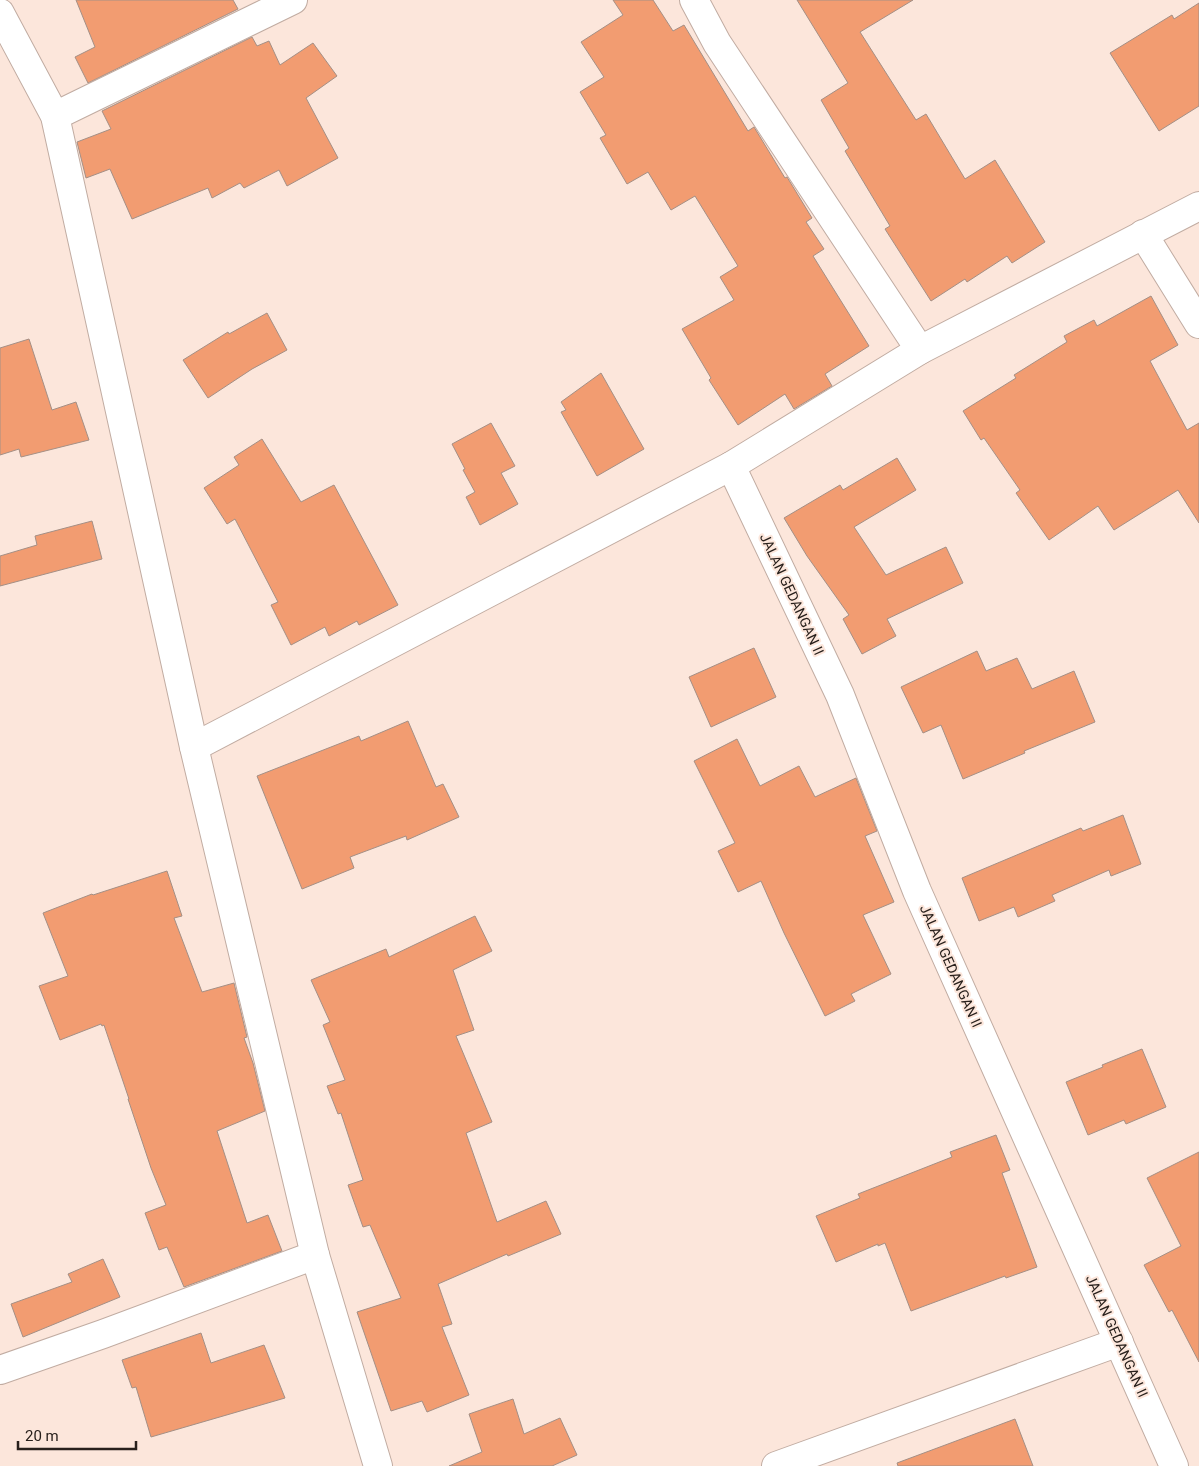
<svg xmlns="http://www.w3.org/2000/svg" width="1199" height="1466" viewBox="0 0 1199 1466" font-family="Roboto,sans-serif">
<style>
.building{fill:#f29c71;stroke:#a48f85}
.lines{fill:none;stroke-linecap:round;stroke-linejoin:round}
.minor-casing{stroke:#c1aca2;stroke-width:30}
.minor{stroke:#fff;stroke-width:28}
.labels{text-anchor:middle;stroke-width:4;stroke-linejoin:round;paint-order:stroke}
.street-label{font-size:14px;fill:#28201c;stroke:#fce6db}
</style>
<rect width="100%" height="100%" fill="#fce6db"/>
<g class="building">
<polygon points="76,0 233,0 238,9 88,83 75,57 95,47"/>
<polygon points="613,0 653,0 673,31 684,25 748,131 754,127 785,178 787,177 812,218 806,222 824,249 813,256 869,346 825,374 832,386 794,409 785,394 738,425 709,380 711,378 682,329 734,300 720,277 738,266 695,196 671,210 648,172 627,184 600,138 606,135 580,92 604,77 581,42 623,15"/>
<polygon points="797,0 913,0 860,32 916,120 926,114 965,179 995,160 1045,242 1012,263 1007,256 967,282 965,279 931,301 885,229 890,226 845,151 849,148 821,100 848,83"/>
<polygon points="1199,3 1199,106 1159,131 1110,53 1172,15 1174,19"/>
<polygon points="252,37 257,46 269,41 280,65 313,43 337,76 306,98 338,158 287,186 279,170 244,188 240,183 212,198 208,188 132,219 110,169 86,178 77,142 111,129 102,111"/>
<polygon points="1151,296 1178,345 1150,361 1187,430 1199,423 1199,523 1178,490 1114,530 1098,506 1049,540 1016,493 1020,490 984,438 981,440 963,411 1016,378 1014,375 1067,342 1064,336 1094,320 1097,326"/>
<polygon points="267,313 287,350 252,369 208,398 183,360 228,332 229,334"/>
<polygon points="29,339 52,410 76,402 89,440 21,457 19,449 0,455 0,348"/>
<polygon points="601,373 644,449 597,476 561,412 566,410 561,402"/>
<polygon points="491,423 515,466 501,473 518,504 480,525 466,497 475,492 463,470 465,469 452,444"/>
<polygon points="262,439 301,502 334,485 398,605 359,625 357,621 329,636 325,627 291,645 271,605 278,602 235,519 227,524 204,488 239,465 234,457"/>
<polygon points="897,458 916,490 854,527 886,575 946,547 963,583 887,619 896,636 862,654 843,619 849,615 807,556 784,518 840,485 843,490"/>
<polygon points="92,521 102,559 0,586 0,556 37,545 35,536"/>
<polygon points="754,648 776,697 711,727 689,677"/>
<polygon points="977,651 986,671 1017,658 1032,689 1074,671 1095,722 1024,751 1025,753 963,779 941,725 923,733 901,687"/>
<polygon points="408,721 436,787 443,784 459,817 407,840 406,836 350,857 354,868 302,889 257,776 359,736 361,741"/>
<polygon points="737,739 760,786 799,766 815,797 856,778 877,831 865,836 894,902 863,915 891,974 851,994 855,1001 825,1016 784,933 761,881 738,892 718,851 735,843 694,761"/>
<polygon points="1123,815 1141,864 1111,876 1109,870 1052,895 1055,901 1018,917 1014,907 979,921 962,878 1081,828 1083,831"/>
<polygon points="167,871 182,916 174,918 202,992 234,983 247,1037 244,1038 253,1063 265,1111 217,1131 247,1223 268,1215 282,1251 184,1287 167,1247 159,1250 145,1213 166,1205 151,1168 128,1099 129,1099 104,1025 102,1026 101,1024 60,1040 39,986 68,976 43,913 92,894 93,895"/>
<polygon points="475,916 492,951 453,970 474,1030 456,1036 492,1122 466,1133 497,1222 546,1201 561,1234 508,1256 507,1254 438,1284 452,1324 442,1327 469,1395 427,1412 422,1401 391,1411 357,1312 401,1298 370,1225 363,1227 348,1185 363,1180 341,1113 338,1114 327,1086 345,1080 323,1025 330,1022 311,980 386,949 389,957"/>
<polygon points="1142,1049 1166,1107 1126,1124 1124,1120 1088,1135 1066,1082 1103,1067 1102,1065"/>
<polygon points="996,1135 1010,1170 1002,1173 1037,1267 1006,1278 1005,1276 911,1311 885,1243 878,1246 878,1244 836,1262 816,1216 860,1198 858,1194 952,1157 950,1152"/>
<polygon points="1199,1152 1199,1362 1172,1310 1169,1312 1144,1265 1181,1246 1147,1178"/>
<polygon points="103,1259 120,1297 23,1337 11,1304 72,1282 68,1274"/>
<polygon points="201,1333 211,1363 264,1345 285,1398 151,1437 136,1387 132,1388 122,1360"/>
<polygon points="513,1399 524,1434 560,1418 577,1455 552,1466 449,1466 482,1452 469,1414"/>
<polygon points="1015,1419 1033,1466 898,1466 897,1463"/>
</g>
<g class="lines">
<g class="minor-casing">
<g id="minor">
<polyline points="694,0 717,43 920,350"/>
<polyline points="0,13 55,116 194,747 315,1255 378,1466"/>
<polyline points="55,116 293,0"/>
<polyline points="1143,234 1199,324"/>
<polyline points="731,466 840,695 917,891 1174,1466"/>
<polyline points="194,747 731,466 920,350 1199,206"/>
<polyline points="0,1370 103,1334 315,1255"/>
<polyline points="776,1466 1119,1342"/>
</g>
</g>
<use href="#minor" class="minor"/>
</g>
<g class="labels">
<g class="street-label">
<text transform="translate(792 594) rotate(65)" y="5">JALAN GEDANGAN II</text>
<text transform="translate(951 966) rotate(66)" y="5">JALAN GEDANGAN II</text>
<text transform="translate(1117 1336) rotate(66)" y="5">JALAN GEDANGAN II</text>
</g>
</g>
<path d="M18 1441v8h118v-8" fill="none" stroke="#28201c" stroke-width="2.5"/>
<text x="25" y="1441" font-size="15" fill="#28201c" stroke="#fce6db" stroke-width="4" paint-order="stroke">20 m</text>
</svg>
